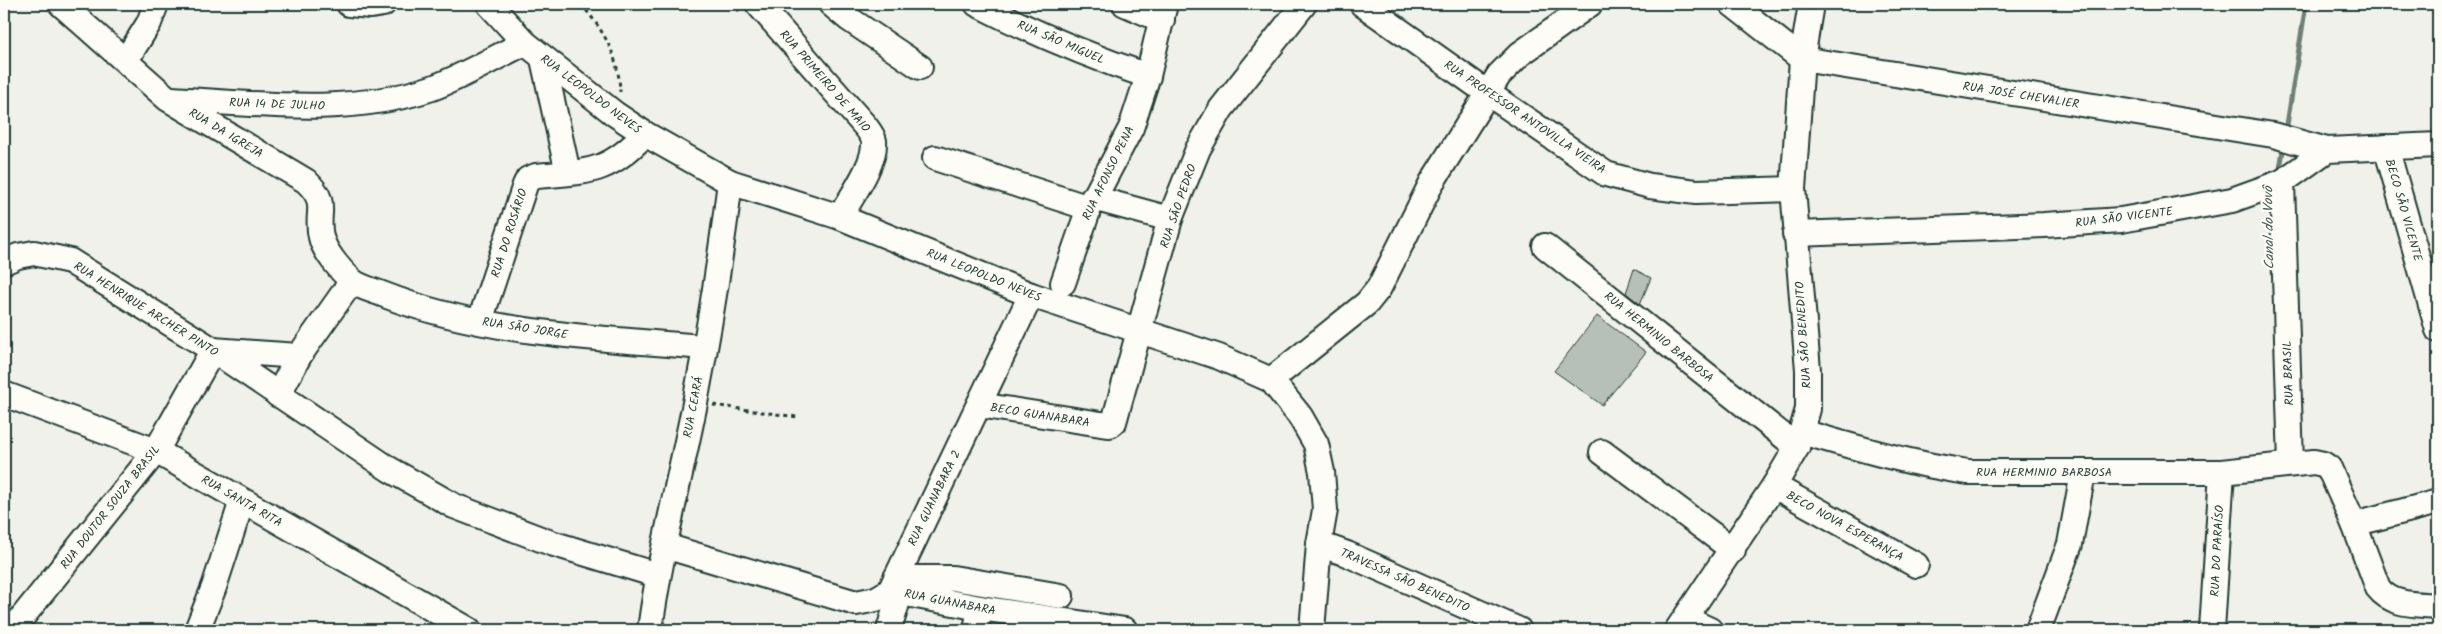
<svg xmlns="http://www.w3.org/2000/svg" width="2442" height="634" viewBox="0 0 2442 634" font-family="Kalam,sans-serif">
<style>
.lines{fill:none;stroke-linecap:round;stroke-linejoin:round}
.stream{stroke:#6c8077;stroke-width:5}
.building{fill:#b6bfb8;stroke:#1f3d34}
.minor-casing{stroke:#1f3d34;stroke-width:28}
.path{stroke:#1f3d34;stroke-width:3;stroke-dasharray:4 4;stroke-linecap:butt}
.minor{stroke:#fdfcf7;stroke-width:24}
.labels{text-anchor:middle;stroke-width:4.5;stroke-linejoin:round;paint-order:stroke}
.street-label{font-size:12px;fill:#1f3d34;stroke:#fdfcf7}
.water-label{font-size:14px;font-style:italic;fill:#455e56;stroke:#fdfcf7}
</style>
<rect width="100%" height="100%" fill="#f0f1eb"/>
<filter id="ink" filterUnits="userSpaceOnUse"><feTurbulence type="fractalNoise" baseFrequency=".02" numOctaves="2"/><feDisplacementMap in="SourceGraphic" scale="10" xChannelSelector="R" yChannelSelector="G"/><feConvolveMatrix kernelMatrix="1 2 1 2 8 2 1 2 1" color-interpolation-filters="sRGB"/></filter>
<g filter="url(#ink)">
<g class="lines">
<g class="stream">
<polyline points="2286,131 2306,4"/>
<polyline points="2279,175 2284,144"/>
</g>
</g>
<g class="building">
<polygon points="1634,269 1651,278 1640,304 1626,293"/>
<polygon points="1597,316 1646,352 1602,405 1554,371"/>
</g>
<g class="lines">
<g class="minor-casing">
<g id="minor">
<path d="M61 4 168 99 306 181C330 204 315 211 321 237 324 251 340 270 351 280 358 287 373 290 382 294 483 334 597 338 704 347"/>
<polyline points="349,4 371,6 383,4"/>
<polyline points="489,4 525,43 615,114 645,134 730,182 840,217 1031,295 1219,357 1271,380 1300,416 1316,444 1322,472 1325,510 1319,544 1312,630"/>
<path d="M758 4 866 127C869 131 873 136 874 141 876 163 851 197 840 217"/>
<polyline points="831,4 849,19 920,67"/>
<path d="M977 4C1032 32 1089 56 1148 76"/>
<polyline points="1125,4 1162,20"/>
<polyline points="1362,4 1489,94 1606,174 1650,186 1696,192 1793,189"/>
<polyline points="1732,4 1802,59 2273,135 2327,150"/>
<polyline points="543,59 568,173"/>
<polyline points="126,60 149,23 156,4"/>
<path d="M172 99C259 104 348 116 432 88 463 77 495 57 525 43"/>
<polyline points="2386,147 2438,330"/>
<polyline points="935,158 1089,208"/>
<polyline points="2282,182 2291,463"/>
<polyline points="1093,198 1170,219"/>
<polyline points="1795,234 2044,225 2121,220 2232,200 2282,182 2327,150 2438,145"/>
<polyline points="1545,246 1797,447"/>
<polyline points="4,262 18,256 34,253 70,261 213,350 389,469 454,506 551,543 657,575"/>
<polyline points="1063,283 1089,208 1131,128 1148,76 1165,4"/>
<path d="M480 321 525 185 528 179 536 176C588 171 606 175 645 134"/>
<polyline points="1271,380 1367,303 1379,288 1432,182 1499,75 1520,54 1590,4"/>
<polyline points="4,394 156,451 469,630"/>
<polyline points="278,395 299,356 352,281"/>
<polyline points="979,405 1101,424 1110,425 1114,422 1170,219 1198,149 1221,109 1304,4"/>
<path d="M1802 432C1857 448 1911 464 1968 472H2222L2314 462 2323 464 2329 468 2354 524 2378 588C2392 606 2416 604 2438 606"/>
<polyline points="1602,452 1733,550"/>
<polyline points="1774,486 1916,565"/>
<polyline points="2354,524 2438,502"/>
<polyline points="1319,544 1347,554 1519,630"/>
<polyline points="665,546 856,603 876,599 890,591 980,608 1125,630"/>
<polyline points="896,578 953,578 1061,596"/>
<polyline points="890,591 1031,295"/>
<polyline points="1686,619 1710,630"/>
<polyline points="12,630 156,451 213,350 299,356"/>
<polyline points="197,630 214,587 242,501"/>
<path d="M650 630C660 554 680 479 695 403 709 330 721 256 730 182"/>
<polyline points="889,630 900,593"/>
<polyline points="976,630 980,608"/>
<polyline points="1677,630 1774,486 1797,447 1808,409 1808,370 1793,189 1802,59 1811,4"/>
<polyline points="2038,630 2070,544 2083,473"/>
<polyline points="2212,630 2222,472"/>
</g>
</g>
<g class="path">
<path d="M581 4C604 31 619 56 620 92"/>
<polyline points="733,4 739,11"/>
<polyline points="713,405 797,417"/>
</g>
<use href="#minor" class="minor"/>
</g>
</g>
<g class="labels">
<g class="street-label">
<text transform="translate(1061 42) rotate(23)" y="4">RUA SÃO MIGUEL</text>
<text transform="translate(825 81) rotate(49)" y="4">RUA PRIMEIRO DE MAIO</text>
<text transform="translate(591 94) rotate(37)" y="4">RUA LEOPOLDO NEVES</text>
<text transform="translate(2021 95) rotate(9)" y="4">RUA JOSÉ CHEVALIER</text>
<text transform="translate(277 104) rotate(2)" y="4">RUA 14 DE JULHO</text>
<text transform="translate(1525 117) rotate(34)" y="4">RUA PROFESSOR ANTOVILLA VIEIRA</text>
<text transform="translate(226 133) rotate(31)" y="4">RUA DA IGREJA</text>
<text transform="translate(1108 173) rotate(-64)" y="4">RUA AFONSO PENA</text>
<text transform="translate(1178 206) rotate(-71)" y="4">RUA SÃO PEDRO</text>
<text transform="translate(2404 210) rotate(74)" y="4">BECO SÃO VICENTE</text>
<text transform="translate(2124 217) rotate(-7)" y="4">RUA SÃO VICENTE</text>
<text transform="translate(509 233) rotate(-72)" y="4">RUA DO ROSÁRIO</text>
<text transform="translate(984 275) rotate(22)" y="4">RUA LEOPOLDO NEVES</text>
<text transform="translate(146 309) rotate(32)" y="4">RUA HENRIQUE ARCHER PINTO</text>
<text transform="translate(525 328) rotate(9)" y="4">RUA SÃO JORGE</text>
<text transform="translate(1803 335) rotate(-94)" y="4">RUA SÃO BENEDITO</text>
<text transform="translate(1659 337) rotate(39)" y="4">RUA HERMINIO BARBOSA</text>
<text transform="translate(2288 373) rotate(-92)" y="4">RUA BRASIL</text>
<text transform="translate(693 407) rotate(-79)" y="4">RUA CEARÁ</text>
<text transform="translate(1040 415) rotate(9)" y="4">BECO GUANABARA</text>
<text x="2044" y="476">RUA HERMINIO BARBOSA</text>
<text transform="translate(934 498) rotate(-64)" y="4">RUA GUANABARA 2</text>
<text transform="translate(242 501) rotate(30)" y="4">RUA SANTA RITA</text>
<text transform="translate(110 507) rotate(-52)" y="4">RUA DOUTOR SOUZA BRASIL</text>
<text transform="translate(1845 526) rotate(29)" y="4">BECO NOVA ESPERANÇA</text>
<text transform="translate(2217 551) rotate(-87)" y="4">RUA DO PARAÍSO</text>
<text transform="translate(1405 580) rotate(24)" y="4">TRAVESSA SÃO BENEDITO</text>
<text transform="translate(950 602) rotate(11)" y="4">RUA GUANABARA</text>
</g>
<g class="water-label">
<text transform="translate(2268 228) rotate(-91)" y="5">Canal do Vovô</text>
</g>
</g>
<rect width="2442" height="634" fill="none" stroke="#fdfcf7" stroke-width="20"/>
<rect x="10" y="10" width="2422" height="614" fill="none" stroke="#1f3d34" stroke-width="2" filter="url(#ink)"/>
</svg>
